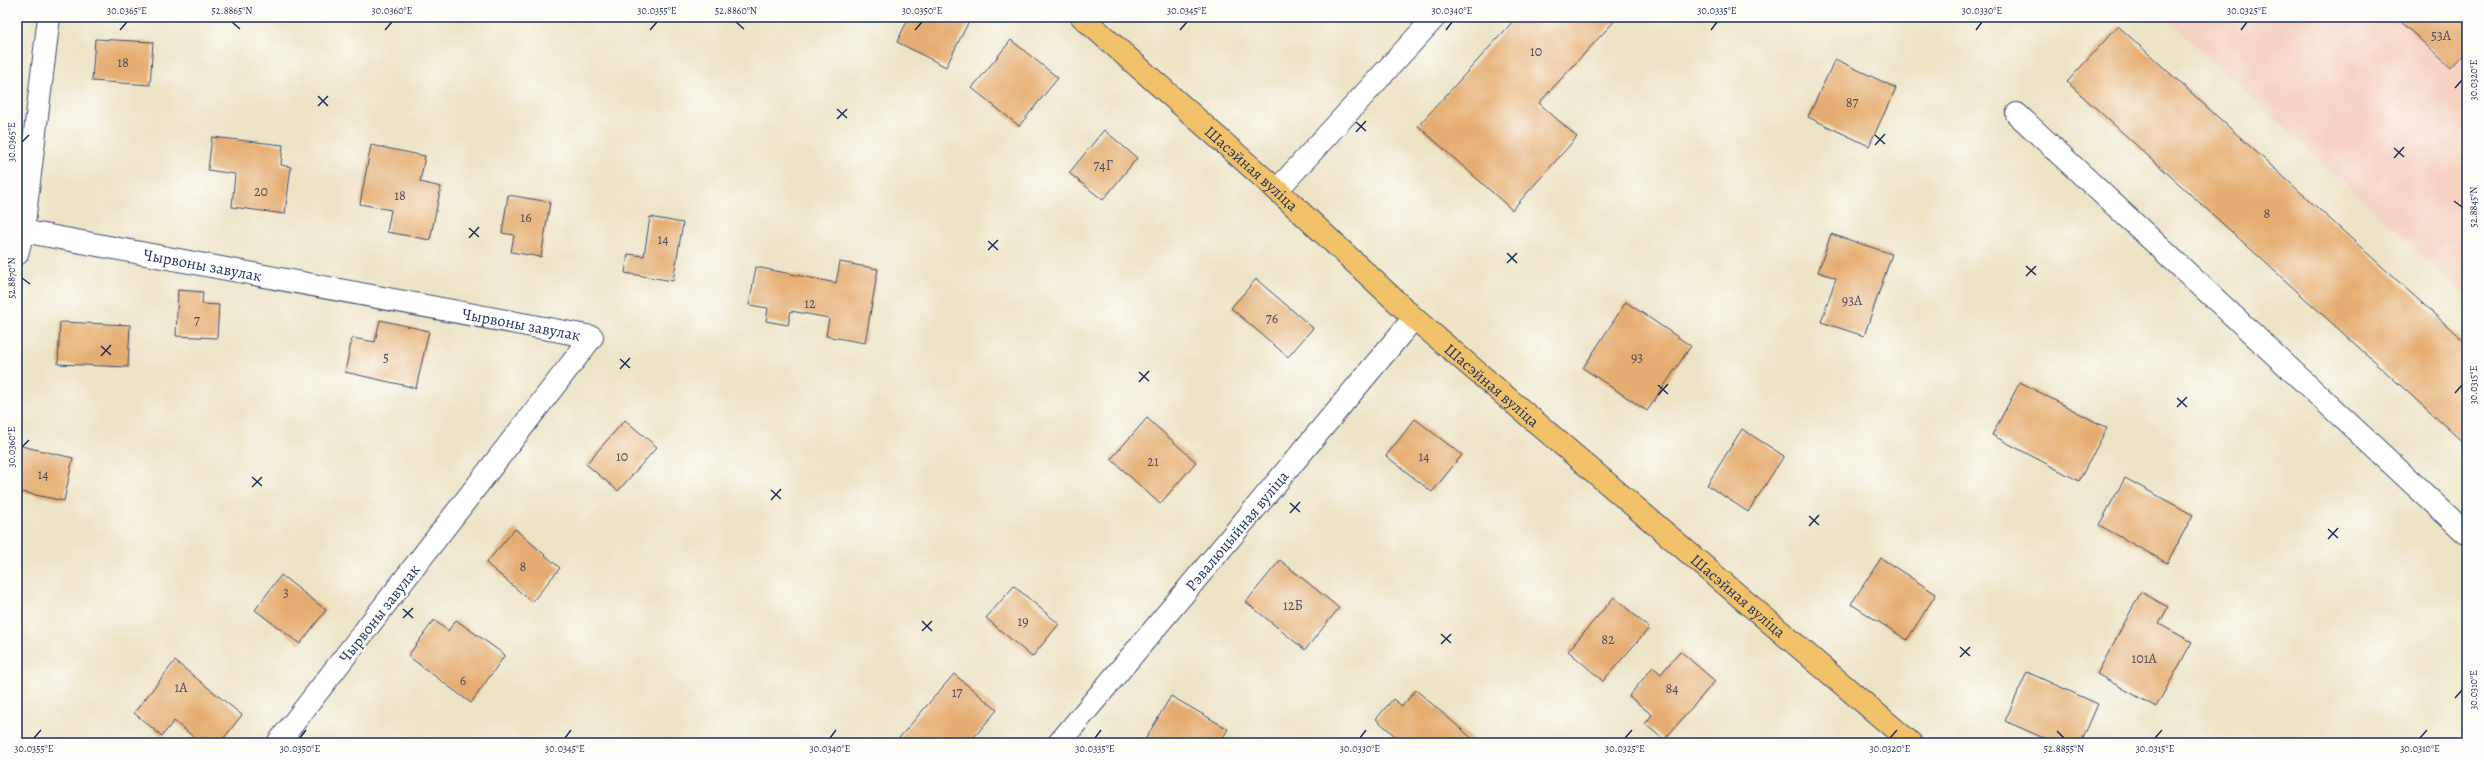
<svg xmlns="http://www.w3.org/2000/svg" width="2484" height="760" viewBox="0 0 2484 760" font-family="Alegreya,serif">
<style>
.built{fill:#f5d2c3}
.building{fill:#e5ad71}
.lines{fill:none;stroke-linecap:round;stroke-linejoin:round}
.minor-casing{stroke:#3a4a6e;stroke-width:24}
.major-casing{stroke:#3a4a6e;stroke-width:24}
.minor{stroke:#fff;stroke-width:22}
.major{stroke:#f2c26a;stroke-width:22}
.ticks{fill:none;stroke:#1b2f5e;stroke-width:1.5}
.labels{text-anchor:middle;stroke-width:4;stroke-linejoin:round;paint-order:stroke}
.number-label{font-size:14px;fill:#4e4e63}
.street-label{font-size:16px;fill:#1b2f5e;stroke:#fdfcf7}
.neatline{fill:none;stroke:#1b2f5e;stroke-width:1.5}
.ticks-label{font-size:10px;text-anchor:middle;fill:#1b2f5e}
</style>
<rect width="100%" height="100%" fill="#fdfcf7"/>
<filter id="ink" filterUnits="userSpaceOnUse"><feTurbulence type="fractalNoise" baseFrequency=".025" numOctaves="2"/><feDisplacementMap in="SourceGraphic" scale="8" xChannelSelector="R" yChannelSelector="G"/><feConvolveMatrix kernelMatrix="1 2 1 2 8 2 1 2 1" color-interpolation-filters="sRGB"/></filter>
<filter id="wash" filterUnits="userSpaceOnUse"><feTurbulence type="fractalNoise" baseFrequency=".012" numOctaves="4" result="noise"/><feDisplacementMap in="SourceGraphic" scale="16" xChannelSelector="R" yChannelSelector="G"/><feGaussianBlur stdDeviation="0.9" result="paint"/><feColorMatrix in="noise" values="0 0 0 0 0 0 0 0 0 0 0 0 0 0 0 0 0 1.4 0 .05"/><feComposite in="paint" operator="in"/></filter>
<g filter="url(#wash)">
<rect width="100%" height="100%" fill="#ede4c6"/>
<polygon class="built" points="2165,17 2467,17 2467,296"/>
<g id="blocks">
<g class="building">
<polygon points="909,17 971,17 946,67 897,42"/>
<polygon points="1517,17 1618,17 1539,103 1577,137 1512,210 1418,126"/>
<polygon points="2401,17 2467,17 2467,50 2451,68 2399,20"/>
<polygon points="2118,26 2467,344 2467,446 2067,82"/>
<polygon points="95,39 153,42 150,85 92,81"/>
<polygon points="1011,40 1058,78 1019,126 972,88"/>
<polygon points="1835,59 1896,88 1869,146 1808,117"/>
<polygon points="1104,130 1137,158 1103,200 1069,173"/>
<polygon points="212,137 283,145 281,165 291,167 285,214 232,207 235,174 208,170"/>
<polygon points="371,145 425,156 420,182 441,187 430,240 387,232 391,210 360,204"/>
<polygon points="508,195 550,202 541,257 511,252 514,235 502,233"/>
<polygon points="650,217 683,223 673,281 625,273 628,254 644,256"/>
<polygon points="1831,234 1892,254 1864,336 1821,322 1836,278 1818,272"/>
<polygon points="840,262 878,269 865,343 826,336 829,318 791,311 788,325 766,321 768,308 749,305 756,267 836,283"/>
<polygon points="1256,279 1313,328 1288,357 1231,308"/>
<polygon points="178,290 203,292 202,304 219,305 217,338 176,336"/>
<polygon points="1626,302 1691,346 1647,411 1583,368"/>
<polygon points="380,320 429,331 416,388 345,372 352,338 375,342"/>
<polygon points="60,322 130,325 128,367 58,364"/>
<polygon points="2020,382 2107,428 2079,481 1992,435"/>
<polygon points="1147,418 1196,462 1160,504 1111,459"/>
<polygon points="1415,419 1462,455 1432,492 1386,456"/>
<polygon points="625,420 657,447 618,491 586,464"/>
<polygon points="1742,429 1784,456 1748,512 1707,485"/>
<polygon points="17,445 73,458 64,501 17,491"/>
<polygon points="2125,478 2193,515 2167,563 2099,525"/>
<polygon points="515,529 560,568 532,602 486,563"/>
<polygon points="1881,558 1936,594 1907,640 1851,604"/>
<polygon points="1280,560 1339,608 1305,650 1246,602"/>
<polygon points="281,575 326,610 300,644 255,610"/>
<polygon points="1014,586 1059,624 1032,657 986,618"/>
<polygon points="2141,592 2168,607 2159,624 2192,642 2156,707 2097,674"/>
<polygon points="1614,597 1649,628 1603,681 1568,651"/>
<polygon points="434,620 448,631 456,620 505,655 471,703 408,656"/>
<polygon points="1680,651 1715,681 1664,740 1645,724 1652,715 1629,696 1653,667 1661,674"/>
<polygon points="175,661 242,715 220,743 201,743 174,721 162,736 134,713"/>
<polygon points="2027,672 2098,704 2081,743 2055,743 2005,721"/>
<polygon points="954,674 997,710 969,743 905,743 899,738"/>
<polygon points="1416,690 1476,742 1474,743 1403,743 1376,719 1393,699 1402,706"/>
<polygon points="1171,696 1228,729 1220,743 1143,743"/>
</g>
</g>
</g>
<g filter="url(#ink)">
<use href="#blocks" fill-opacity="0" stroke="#3a4a6e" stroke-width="1"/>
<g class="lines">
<g class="minor-casing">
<g id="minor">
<polyline points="2017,114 2467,534"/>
<polyline points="1277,190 1435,17"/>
<path id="s1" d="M17 230 592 337 278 743"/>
<polyline points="17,254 23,231 49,17"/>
<path id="s2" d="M1059 743 1414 318"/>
</g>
</g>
<g class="major-casing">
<g id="major">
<path id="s3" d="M1082 17 1277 190 1414 318 1911 743"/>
</g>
</g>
<use href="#minor" class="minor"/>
<use href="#major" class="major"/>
</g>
</g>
<path class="ticks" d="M232 22 240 29M736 22 744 29M120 30 127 22M385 30 392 22M650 30 657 22M915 30 922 22M1180 30 1187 22M1446 30 1452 22M1711 30 1717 22M1976 30 1982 22M2241 30 2247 22M2455 88 2462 80M318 96 328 106M318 106 328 96M837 109 847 118M837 119 847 109M1356 122 1366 131M1356 132 1366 121M1875 135 1885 144M22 142 29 135M1875 145 1885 134M2394 148 2404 157M2394 158 2404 147M2454 201 2462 207M469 228 479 237M469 238 479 227M988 241 998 250M988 250 998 240M1507 253 1517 263M1507 263 1517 253M2026 266 2036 275M2026 276 2036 266M22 278 30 284M101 346 111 355M101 356 111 345M620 359 630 368M620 369 630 358M1139 372 1149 381M1139 382 1149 371M1658 385 1668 394M2455 393 2462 385M1658 395 1668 384M2177 398 2187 407M2177 407 2187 397M22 447 29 440M252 477 262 486M252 487 262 477M771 490 781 499M771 500 781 489M1290 503 1300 512M1290 513 1300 502M1809 516 1819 525M1809 526 1819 515M2328 529 2338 538M2328 539 2338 528M403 609 413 618M403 618 413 608M922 621 932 631M922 631 932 621M1441 634 1451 643M1441 644 1451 634M1960 647 1970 656M1960 657 1970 647M2455 698 2462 690M2057 731 2064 738M34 738 41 730M300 738 306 730M565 738 571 730M830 738 836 730M1095 738 1101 730M1360 738 1366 730M1625 738 1632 730M1890 738 1897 730M2155 738 2162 730M2420 738 2427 730"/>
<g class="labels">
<g class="number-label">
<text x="2441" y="40">53А</text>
<text x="1536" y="56">10</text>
<text x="123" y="67">18</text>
<text x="1852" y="107">87</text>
<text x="1103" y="170">74Г</text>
<text x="261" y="196">20</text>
<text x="400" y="200">18</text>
<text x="2267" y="218">8</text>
<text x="526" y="222">16</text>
<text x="663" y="244">14</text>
<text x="1852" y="305">93А</text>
<text x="810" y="308">12</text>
<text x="1272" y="323">76</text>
<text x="197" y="325">7</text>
<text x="386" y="362">5</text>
<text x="1637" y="362">93</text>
<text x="622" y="461">10</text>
<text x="1424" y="461">14</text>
<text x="1153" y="466">21</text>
<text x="43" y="479">14</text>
<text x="523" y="571">8</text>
<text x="286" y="597">3</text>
<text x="1293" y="610">12Б</text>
<text x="1023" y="626">19</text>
<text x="1608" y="644">82</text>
<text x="2144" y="663">101А</text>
<text x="463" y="685">6</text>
<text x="181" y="692">1А</text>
<text x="1672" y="693">84</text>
<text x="957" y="697">17</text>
</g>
<g class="street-label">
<text dy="6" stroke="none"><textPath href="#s3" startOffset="227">Шасэйная вуліца</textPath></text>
<text dy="6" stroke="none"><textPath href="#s1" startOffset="189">Чырвоны завулак</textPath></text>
<text dy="6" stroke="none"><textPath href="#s1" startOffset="513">Чырвоны завулак</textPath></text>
<text dy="6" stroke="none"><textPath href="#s3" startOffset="551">Шасэйная вуліца</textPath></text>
<text dy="6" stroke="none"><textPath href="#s2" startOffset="277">Рэвалюцыйная вуліца</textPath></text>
<text dy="6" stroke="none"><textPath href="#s3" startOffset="875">Шасэйная вуліца</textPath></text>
<text transform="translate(379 613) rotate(-52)" y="6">Чырвоны завулак</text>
</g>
</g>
<rect width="2484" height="760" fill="none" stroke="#fdfcf7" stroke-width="44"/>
<rect x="22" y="22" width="2440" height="716" class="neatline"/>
<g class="ticks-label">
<text x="127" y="14">30.0365°E</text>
<text x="232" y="14">52.8865°N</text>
<text x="392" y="14">30.0360°E</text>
<text x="657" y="14">30.0355°E</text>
<text x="736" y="14">52.8860°N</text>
<text x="922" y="14">30.0350°E</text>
<text x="1187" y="14">30.0345°E</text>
<text x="1452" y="14">30.0340°E</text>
<text x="1717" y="14">30.0335°E</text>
<text x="1982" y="14">30.0330°E</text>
<text x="2247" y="14">30.0325°E</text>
<text transform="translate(2473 80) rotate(-90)" y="4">30.0320°E</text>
<text transform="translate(11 142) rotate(-90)" y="4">30.0365°E</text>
<text transform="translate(2473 207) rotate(-90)" y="4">52.8845°N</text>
<text transform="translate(11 278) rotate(-90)" y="4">52.8870°N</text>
<text transform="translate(2473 385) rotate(-90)" y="4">30.0315°E</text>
<text transform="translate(11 447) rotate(-90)" y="4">30.0360°E</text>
<text transform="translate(2473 690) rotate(-90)" y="4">30.0310°E</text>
<text x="34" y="752">30.0355°E</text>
<text x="300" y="752">30.0350°E</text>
<text x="565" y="752">30.0345°E</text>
<text x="830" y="752">30.0340°E</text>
<text x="1095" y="752">30.0335°E</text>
<text x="1360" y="752">30.0330°E</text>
<text x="1625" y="752">30.0325°E</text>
<text x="1890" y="752">30.0320°E</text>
<text x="2064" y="752">52.8855°N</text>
<text x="2155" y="752">30.0315°E</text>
<text x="2420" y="752">30.0310°E</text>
</g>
</svg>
